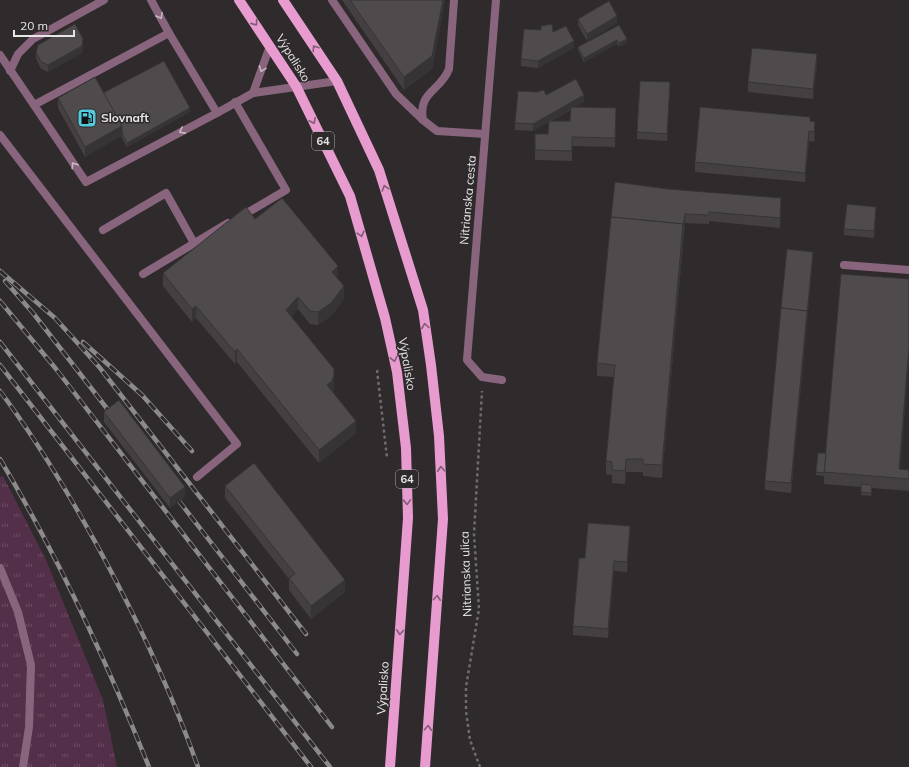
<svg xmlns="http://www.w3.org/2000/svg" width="909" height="767" viewBox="0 0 909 767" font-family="Mulish,sans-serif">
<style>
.grass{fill:url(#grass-tufts)}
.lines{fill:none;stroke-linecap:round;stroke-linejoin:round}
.path{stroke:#6f6c6e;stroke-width:2.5;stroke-dasharray:3 3;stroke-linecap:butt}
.service{stroke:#89657d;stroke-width:8}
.minor{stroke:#89657d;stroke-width:8}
.primary{stroke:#e79bcf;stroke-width:10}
.rail-casing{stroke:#8d8a8c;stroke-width:4.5}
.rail{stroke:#2f2b2d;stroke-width:3;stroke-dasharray:9;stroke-linecap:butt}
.wall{fill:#444042;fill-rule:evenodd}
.shaded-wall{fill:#373436}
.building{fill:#4f4b4d;stroke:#373436}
.oneway{stroke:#c7b8c2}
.oneway2{stroke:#825d76}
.labels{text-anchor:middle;stroke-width:3;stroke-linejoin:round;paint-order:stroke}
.shield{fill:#2f2b2d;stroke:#b0adaf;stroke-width:1}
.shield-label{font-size:11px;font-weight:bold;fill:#e8e5e7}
.street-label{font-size:12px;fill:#e8e5e7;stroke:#2f2b2d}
.poi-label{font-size:12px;font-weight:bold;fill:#e8e5e7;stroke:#2f2b2d;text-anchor:start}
</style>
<defs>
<pattern id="grass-tufts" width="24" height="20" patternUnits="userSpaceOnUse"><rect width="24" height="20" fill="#542f49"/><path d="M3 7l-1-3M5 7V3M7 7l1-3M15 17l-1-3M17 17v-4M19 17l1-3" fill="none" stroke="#6d4d63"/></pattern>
</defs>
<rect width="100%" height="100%" fill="#2f2b2d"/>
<polygon class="grass" points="3,476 46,560 103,700 117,767 0,767 0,477"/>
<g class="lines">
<g class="path">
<polyline points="377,370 387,458"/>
<polyline points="480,767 470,740 466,711 466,687 479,609 474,534 482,391"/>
</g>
<g class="service">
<polyline points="151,0 169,33"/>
<polyline points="332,0 396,94 423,120"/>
<path d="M454 0 449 69C440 92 418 91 423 120L437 131 485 134"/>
<polyline points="0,55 34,105 169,33 217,113 253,93 337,81"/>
<polyline points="10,71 18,54 33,39 104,0"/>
<polyline points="253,93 270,46"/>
<polyline points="235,102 286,190 240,217"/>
<polyline points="34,105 86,182 217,113"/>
<polyline points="0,135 237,444 197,477"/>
<polyline points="103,230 166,193 194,243"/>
<polyline points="844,265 909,270"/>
<polyline points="143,274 228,223"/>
<polyline points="0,568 18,612 31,665 29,727 23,767"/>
</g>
<polyline class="minor" points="496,0 467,360 482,377 502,380"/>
<g class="primary">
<polyline points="239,0 296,86 350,196 385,318 397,372 406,448 408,518 390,767"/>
<polyline points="283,0 337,81 379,170 423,310 431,365 439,436 443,519 425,767"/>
</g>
<g class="rail-casing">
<g id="rail">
<polyline points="0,271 55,318 100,368 306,634"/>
<polyline points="5,281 33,313 112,415"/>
<polyline points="0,301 56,369 332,727"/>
<polyline points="0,342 330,767"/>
<polyline points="83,342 142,395 192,451"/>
<polyline points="0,365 311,767"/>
<path d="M0 391C44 450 81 514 115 579 147 640 175 702 198 767"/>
<path d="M0 459C59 558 106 660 149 767"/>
<polyline points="179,501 297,654"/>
</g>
</g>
<use href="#rail" class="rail"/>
</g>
<g class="wall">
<polygon points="342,0 445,0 432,69 404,90"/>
<polygon points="578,19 617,23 587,41 578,25"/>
<polygon points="619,25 627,43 619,47 617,44 584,62 578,50 578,47"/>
<polygon points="553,32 574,48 538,68 521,66 521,59"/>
<polygon points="83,45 82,53 48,72 41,69 36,58 36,52"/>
<polygon points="817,64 813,99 748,92 748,82"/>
<polygon points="670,89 667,141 637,139 637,132"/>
<polygon points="103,93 190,112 127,147 121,136 85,157 58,108 58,98"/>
<path d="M546 95 584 102 575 107 616 108 615 147 572 146V161L535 160V134H548L549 122 533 131 515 130V123ZM571 110 570 121H551Z"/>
<polygon points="810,121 815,132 814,142 809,141 805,182 695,172 695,162"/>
<polygon points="615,182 781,208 780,228 709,221 709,224 685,223 662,478 643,476 643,472 626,472 625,484 612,483 612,475 606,474 606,461 614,377 597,376 597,363"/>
<polygon points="876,214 874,238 844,235 844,229"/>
<polygon points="255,219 338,279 344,299 331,316 318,325 310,324 298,309 291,317 334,387 333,391 356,433 319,463 237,362 235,364 196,318 192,322 163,286 163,273"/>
<polygon points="813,258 791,493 765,490 765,481"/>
<polygon points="909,279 909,359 900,469 909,470 909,491 872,488 871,496 861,495 861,487 824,484 824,476 816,475 816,472 826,453"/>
<polygon points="104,412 185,497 170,508 104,422"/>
<polygon points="225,486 345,592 311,619 289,590 289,579 225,498"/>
<polygon points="630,536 627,572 614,571 608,638 573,635 573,626 585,558"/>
</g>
<g class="shaded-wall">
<polygon points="443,0 445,0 432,69 404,90 404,77"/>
<polygon points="617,16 617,23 587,41 587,34"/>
<polygon points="83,39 83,45 82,53 48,72 48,65"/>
<polygon points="627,39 627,43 619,47 619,43"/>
<polygon points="617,40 617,44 584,62 584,58"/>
<polygon points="574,41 574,48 538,68 538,61"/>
<polygon points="817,54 817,64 813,99 813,89"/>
<polygon points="584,95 584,102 533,131 533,124"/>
<polygon points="190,108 190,112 127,147 127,143"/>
<polygon points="815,122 815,132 814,142 814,132"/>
<polygon points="122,126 122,136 85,157 85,147"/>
<polygon points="809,131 809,141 805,182 805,173"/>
<polygon points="781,198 781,208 780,228 780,218"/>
<polygon points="876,207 876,214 874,238 874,231"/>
<polygon points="685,214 685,223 662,478 662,465"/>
<polygon points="813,252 813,258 807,320 807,314"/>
<polygon points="338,266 338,279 332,272"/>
<polygon points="344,286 344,299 331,316 318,325 318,312"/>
<polygon points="298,297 298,309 286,323 286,310"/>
<polygon points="196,306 196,318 192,322 192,309"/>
<polygon points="807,311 807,320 791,493 791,483"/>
<polygon points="909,347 909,359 899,478 899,469"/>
<polygon points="237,349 237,362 235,364 235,352"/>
<polygon points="334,375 334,387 332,393 327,385"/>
<polygon points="356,421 356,433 319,463 319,450"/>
<polygon points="626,459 626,472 625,484 625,471"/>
<polygon points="185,487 185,497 170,508 170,498"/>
<polygon points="630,526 630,536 627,572 627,562"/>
<polygon points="614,561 614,571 608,638 608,629"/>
<polygon points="345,580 345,592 311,619 311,606"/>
</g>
<g class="building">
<polygon points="350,0 443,0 432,56 404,77"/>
<polygon points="609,1 617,16 587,34 578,19"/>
<polygon points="75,24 83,39 82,46 48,65 41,62 36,52 38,45"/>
<polygon points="552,24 553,32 566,26 574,41 538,61 521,59 524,29 541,30 541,26"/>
<polygon points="619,25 627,39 619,43 617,40 584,58 578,47"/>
<polygon points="752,48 817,54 813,89 748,82"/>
<polygon points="164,61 190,108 127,143 122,133 122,126 103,93"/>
<polygon points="95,77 122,126 85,147 58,98"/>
<polygon points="576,79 584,95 533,124 515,123 518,91 537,92 544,90 546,95"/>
<polygon points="640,81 670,82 667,134 637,132"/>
<polygon points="571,107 616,108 615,138 572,137 572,151 535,150 535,134 548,134 549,121 570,121"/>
<polygon points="700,107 810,117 810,121 815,122 814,132 809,131 805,173 695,162"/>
<polygon points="615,182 668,189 781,198 780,218 709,212 709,215 685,214 683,227 683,224 611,217"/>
<polygon points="282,198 338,266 332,272 344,286 331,303 318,312 310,311 298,297 286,310 334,369 334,375 332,381 327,385 356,421 319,450 237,349 235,352 196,306 192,309 163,273 246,207 255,219"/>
<polygon points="847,204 876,207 874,231 844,229"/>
<polygon points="611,217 683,224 662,465 643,464 643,459 626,459 625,471 612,470 612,462 606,461 615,365 597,363"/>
<polygon points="787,249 813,252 807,314 807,311 781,308"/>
<polygon points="841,274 909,279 909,347 899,469 909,470 909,479 824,472"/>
<polygon points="781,308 807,311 791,483 765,481"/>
<polygon points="119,400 185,487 170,498 104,412"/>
<polygon points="818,453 826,453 824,473 816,472"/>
<polygon points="254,463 345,580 311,606 289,578 295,574 225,486"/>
<polygon points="861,484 872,485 871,493 861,492"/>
<polygon points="588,523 630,526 627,562 614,561 608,629 573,626 579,558 585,558"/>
</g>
<defs><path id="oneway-chevron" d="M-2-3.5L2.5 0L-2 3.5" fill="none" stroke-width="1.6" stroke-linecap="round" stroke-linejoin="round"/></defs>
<g class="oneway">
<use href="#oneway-chevron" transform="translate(160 16) rotate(61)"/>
<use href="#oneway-chevron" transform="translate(262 69) rotate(110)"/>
<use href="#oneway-chevron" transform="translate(182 131) rotate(152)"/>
<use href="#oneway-chevron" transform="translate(74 165) rotate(-124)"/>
</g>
<g class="oneway2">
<use href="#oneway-chevron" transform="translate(255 23) rotate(55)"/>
<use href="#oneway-chevron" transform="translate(315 48) rotate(-124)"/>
<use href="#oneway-chevron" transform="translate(313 121) rotate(64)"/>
<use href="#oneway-chevron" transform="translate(385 188) rotate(-107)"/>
<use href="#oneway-chevron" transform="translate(361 234) rotate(74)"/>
<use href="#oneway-chevron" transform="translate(425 326) rotate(-99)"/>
<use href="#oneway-chevron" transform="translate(394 359) rotate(78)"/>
<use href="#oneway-chevron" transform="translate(441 469) rotate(-93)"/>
<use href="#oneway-chevron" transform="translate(407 502) rotate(88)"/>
<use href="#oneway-chevron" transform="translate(437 598) rotate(-86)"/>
<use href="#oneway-chevron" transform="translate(400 632) rotate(94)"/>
<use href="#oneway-chevron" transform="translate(428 728) rotate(-86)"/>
</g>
<defs>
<g id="fuel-square" transform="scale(1)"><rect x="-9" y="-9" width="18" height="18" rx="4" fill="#54cadd" stroke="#2f2b2d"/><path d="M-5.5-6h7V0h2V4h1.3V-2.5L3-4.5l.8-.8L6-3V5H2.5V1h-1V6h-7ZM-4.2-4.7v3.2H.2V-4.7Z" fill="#111"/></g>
</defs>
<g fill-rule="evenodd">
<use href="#fuel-square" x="87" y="118"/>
</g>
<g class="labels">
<g class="shield">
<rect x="312" y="132" width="22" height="18" rx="3"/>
<rect x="396" y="470" width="22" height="18" rx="3"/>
</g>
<g class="shield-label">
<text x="323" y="145">64</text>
<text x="407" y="483">64</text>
</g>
<g class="street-label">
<text transform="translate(293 58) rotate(58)" y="4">Výpalisko</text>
<text transform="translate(468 200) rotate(-85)" y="4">Nitrianska cesta</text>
<text transform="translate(407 364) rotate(80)" y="4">Výpalisko</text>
<text transform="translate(466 574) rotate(-92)" y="4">Nitrianska ulica</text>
<text transform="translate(383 688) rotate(-86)" y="4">Výpalisko</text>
</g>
<g class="poi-label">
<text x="101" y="122">Slovnaft</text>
</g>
</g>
<path d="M14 30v6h60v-6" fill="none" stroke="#e8e5e7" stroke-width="2"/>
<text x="20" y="30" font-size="12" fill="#e8e5e7" stroke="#2f2b2d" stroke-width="3" paint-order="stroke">20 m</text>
</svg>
